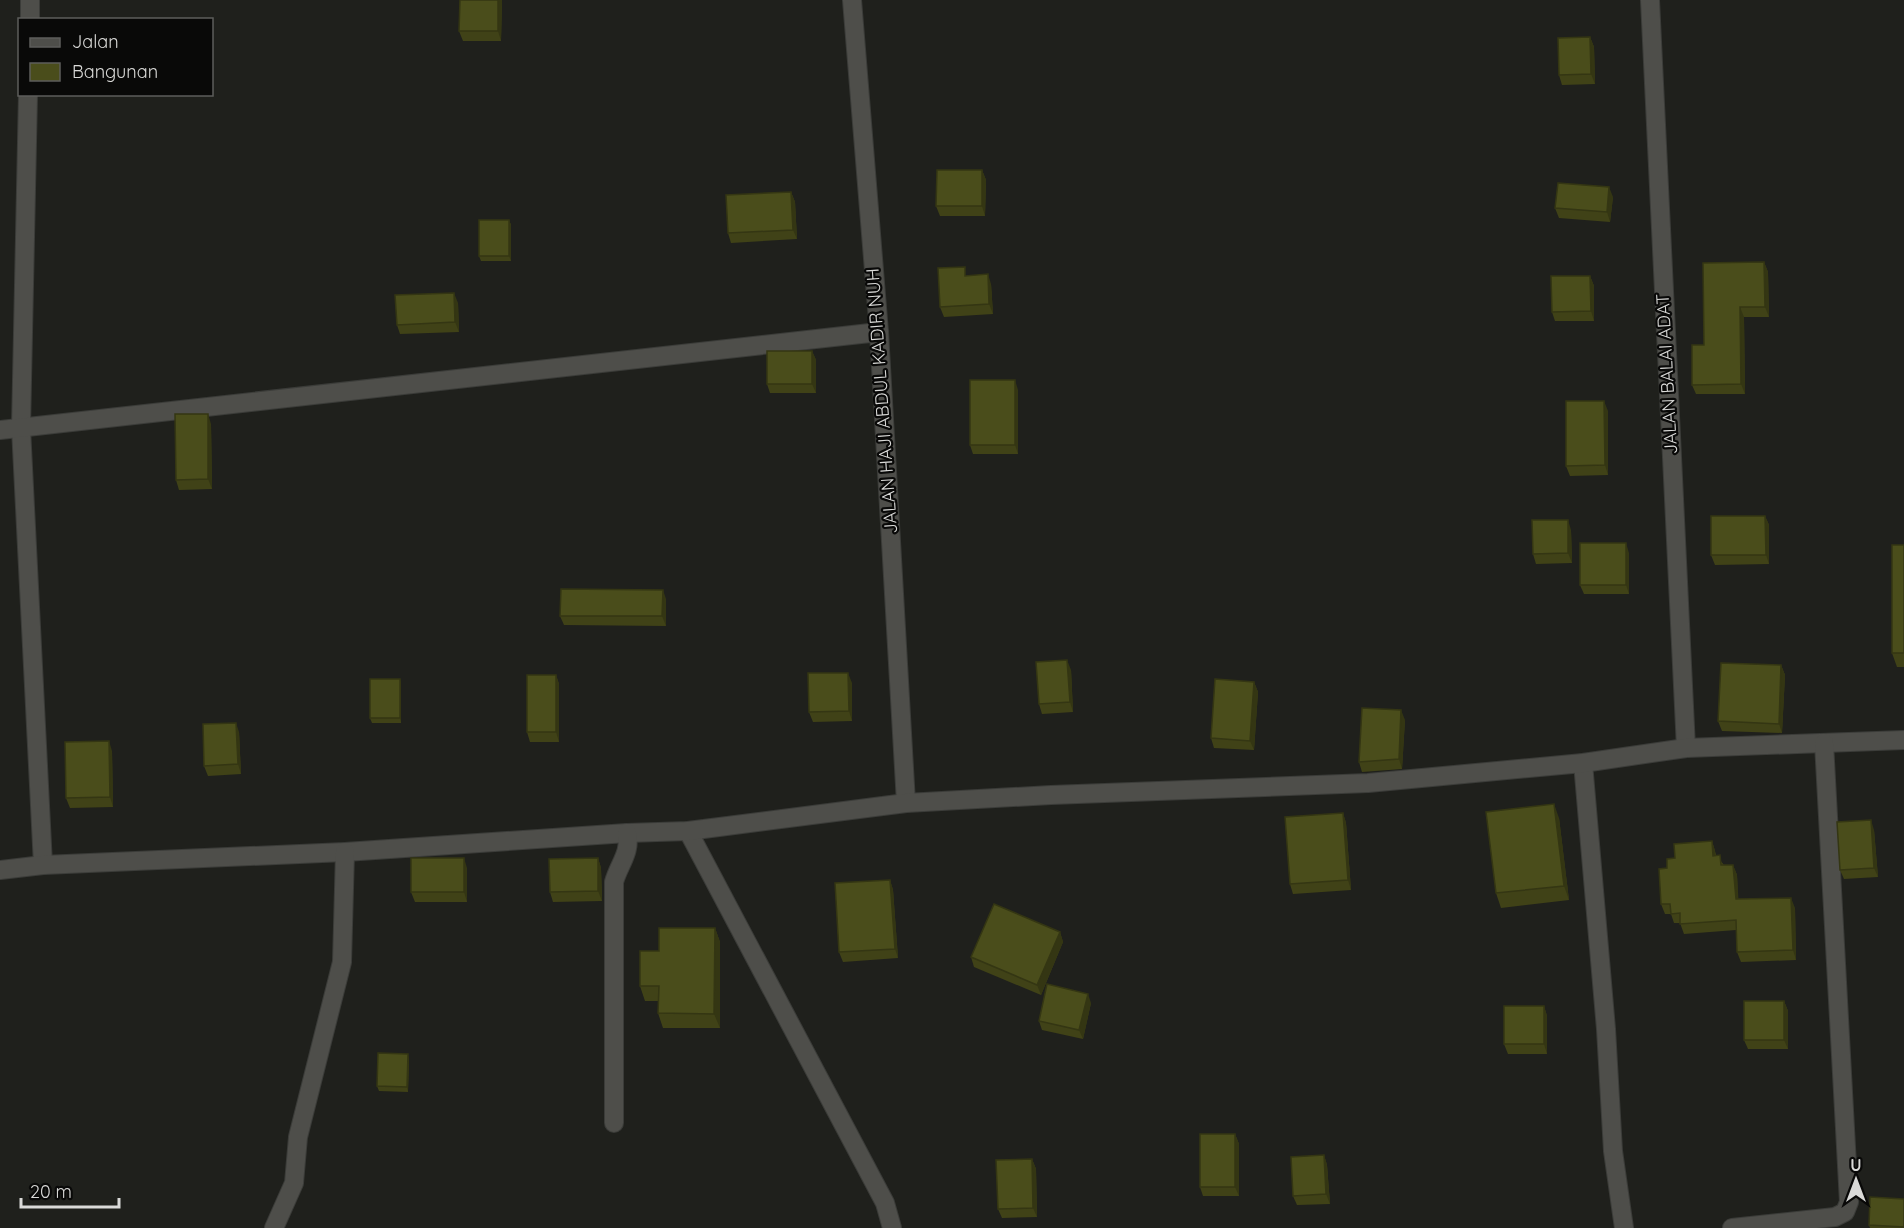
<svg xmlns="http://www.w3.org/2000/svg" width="1904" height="1228" viewBox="0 0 1904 1228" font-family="Quicksand,sans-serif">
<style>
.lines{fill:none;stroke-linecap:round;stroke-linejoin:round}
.street-casing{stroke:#3b3c39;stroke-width:20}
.street{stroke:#4e4e4a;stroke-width:18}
.wall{fill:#404217}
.shaded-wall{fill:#343613}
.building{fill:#4a4d1b;stroke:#343613;stroke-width:1.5}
.labels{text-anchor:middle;stroke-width:4.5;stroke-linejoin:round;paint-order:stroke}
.street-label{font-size:18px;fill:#dadad8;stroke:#090908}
</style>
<rect width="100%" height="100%" fill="#1f201c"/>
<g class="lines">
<g class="street-casing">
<g id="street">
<polyline points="852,0 879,332 906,803"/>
<polyline points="1650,0 1686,748"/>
<polyline points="30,20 30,0"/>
<polyline points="28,94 21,428 43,865"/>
<polyline points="0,430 879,332"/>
<polyline points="1583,763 1606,1029 1613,1151 1624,1228"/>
<polyline points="688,831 885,1203 892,1228"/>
<polyline points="0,870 43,865 345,852 627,833 688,831 906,803 1051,795 1368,783 1583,763 1686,748 1904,740"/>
<path d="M614 1123V882C619 864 631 853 627 833"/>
<polyline points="274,1228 294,1183 298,1137 342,962 345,852"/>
<polyline points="1732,1228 1835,1217 1845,1212 1849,1202 1824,743"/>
</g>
</g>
<use href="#street" class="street"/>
</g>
<g class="wall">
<polygon points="460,0 502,0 501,41 463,41 459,31"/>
<polygon points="1590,37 1594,47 1595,84 1562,85 1559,75"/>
<polygon points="982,170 986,180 985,216 940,216 936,206"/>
<polygon points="791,192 795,202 797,239 731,243 728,233"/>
<polygon points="1613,197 1610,222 1559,218 1555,208"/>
<polygon points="509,220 511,225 511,261 481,261 479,256"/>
<polygon points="1764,262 1768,272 1769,317 1744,317 1745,394 1696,394 1692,385 1704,345"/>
<polygon points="968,275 991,284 993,314 944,317 940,307"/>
<polygon points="1590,276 1594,286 1594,321 1555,321 1552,312"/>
<polygon points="458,303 459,332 400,334 397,325"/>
<polygon points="812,351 816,360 816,393 770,393 767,384"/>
<polygon points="1018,390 1018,454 973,454 970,445"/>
<polygon points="1608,411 1608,475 1570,476 1566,466"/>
<polygon points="211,424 212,489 179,490 176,480"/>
<polygon points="1765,516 1769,525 1769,564 1715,565 1711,555"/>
<polygon points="1571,530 1572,563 1536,564 1533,554"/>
<polygon points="1904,545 1904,667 1897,667 1892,653"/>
<polygon points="1629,553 1629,594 1584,594 1580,585"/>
<polygon points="666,599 666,626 564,625 560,616"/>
<polygon points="1781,665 1785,675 1782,733 1722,731 1718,721"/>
<polygon points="1071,670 1073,712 1042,714 1039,704"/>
<polygon points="556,675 559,684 559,742 530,742 527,732"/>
<polygon points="400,679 401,684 401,723 372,723 370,718"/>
<polygon points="1254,682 1258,692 1254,750 1214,748 1211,738"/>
<polygon points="852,683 852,721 813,722 809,712"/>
<polygon points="1405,720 1402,769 1362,772 1359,762"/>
<polygon points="239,732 241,774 208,776 204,766"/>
<polygon points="112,751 113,807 70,808 66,798"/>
<polygon points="1343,813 1346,823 1351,890 1293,894 1290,884"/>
<polygon points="1559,818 1569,900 1501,908 1496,893"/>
<polygon points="1874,830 1878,877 1844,879 1840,870"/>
<polygon points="1712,841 1715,851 1716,855 1724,865 1733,865 1737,875 1738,899 1795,908 1796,960 1741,962 1737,952 1736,930 1684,934 1680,923 1674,923 1671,914 1665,914 1661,904 1667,868 1675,858"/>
<polygon points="598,858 601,868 602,901 553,902 550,892"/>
<polygon points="467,868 467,902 415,902 411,892"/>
<polygon points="890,880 893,890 898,958 843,962 839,952"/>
<polygon points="715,928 720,942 720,1028 663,1028 658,1013 658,1001 645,1001 640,986 659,951"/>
<polygon points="1060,932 1063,942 1041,995 974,967 971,957"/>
<polygon points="1784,1001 1788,1011 1788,1049 1748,1049 1744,1040"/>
<polygon points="1091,1003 1083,1039 1042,1030 1039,1021"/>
<polygon points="1544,1006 1547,1016 1547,1054 1508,1054 1504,1044"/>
<polygon points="409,1059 408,1092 379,1091 377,1086"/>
<polygon points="1235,1134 1239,1144 1239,1196 1203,1196 1200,1187"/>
<polygon points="1324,1155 1327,1165 1330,1204 1297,1205 1293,1196"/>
<polygon points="1032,1159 1036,1169 1037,1217 1002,1218 998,1209"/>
<polygon points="1904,1199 1904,1228 1870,1228 1869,1225"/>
</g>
<g class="shaded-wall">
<polygon points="498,0 502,0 501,41 498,31"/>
<polygon points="1590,37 1594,47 1595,84 1591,74"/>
<polygon points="982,170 986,180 985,216 982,206"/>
<polygon points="1609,187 1613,197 1610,222 1607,212"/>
<polygon points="791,192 795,202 797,239 793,230"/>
<polygon points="509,220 511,225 511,261 509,256"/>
<polygon points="1764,262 1768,272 1769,317 1765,307"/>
<polygon points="988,274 991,284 993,314 989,304"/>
<polygon points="1590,276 1594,286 1594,321 1591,311"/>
<polygon points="454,293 458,303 459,332 455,322"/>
<polygon points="1740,307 1744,317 1745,394 1741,384"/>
<polygon points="812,351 816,360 816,393 812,384"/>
<polygon points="1015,380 1018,390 1018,454 1015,445"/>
<polygon points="1604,401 1608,411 1608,475 1605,465"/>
<polygon points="208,414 211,424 212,489 208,479"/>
<polygon points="1765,516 1769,525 1769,564 1766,555"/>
<polygon points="1568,520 1571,530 1572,563 1568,553"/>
<polygon points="1626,543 1629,553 1629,594 1626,585"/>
<polygon points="663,590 666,599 666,626 662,616"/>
<polygon points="1067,660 1071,670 1073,712 1070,702"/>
<polygon points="1781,665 1785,675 1782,733 1779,724"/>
<polygon points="848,673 852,683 852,721 849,711"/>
<polygon points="556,675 559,684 559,742 556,732"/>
<polygon points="400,679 401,684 401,723 400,718"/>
<polygon points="1254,682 1258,692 1254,750 1250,741"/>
<polygon points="1401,710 1405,720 1402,769 1399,759"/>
<polygon points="236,723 239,732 241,774 238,764"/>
<polygon points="109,741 112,751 113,807 110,797"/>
<polygon points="1554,804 1559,818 1569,900 1564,886"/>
<polygon points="1343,813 1346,823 1351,890 1348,880"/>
<polygon points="1871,820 1874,830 1878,877 1874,868"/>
<polygon points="1712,841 1715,851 1716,865 1713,856"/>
<polygon points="464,858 467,868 467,902 464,892"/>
<polygon points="598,858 601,868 602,901 598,891"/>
<polygon points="1733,865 1737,875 1739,909 1736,899"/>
<polygon points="890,880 893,890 898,958 895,949"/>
<polygon points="1791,898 1795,908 1796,960 1793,950"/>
<polygon points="715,928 720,942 720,1028 714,1014"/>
<polygon points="1060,932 1063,942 1041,995 1037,985"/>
<polygon points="1088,994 1091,1003 1083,1039 1079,1030"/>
<polygon points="1784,1001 1788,1011 1788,1049 1784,1040"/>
<polygon points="1544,1006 1547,1016 1547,1054 1544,1044"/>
<polygon points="408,1054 409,1059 408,1092 407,1087"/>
<polygon points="1235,1134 1239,1144 1239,1196 1235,1187"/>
<polygon points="1324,1155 1327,1165 1330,1204 1326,1194"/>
<polygon points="1032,1159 1036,1169 1037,1217 1033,1208"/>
</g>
<g class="building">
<polygon points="460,0 498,0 498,31 459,31"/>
<polygon points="1590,37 1591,74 1559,75 1558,38"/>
<polygon points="937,170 982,170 982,206 936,206"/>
<polygon points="1558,183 1609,187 1607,212 1555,208"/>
<polygon points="791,192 793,230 728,233 726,195"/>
<rect x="479" y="220" width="30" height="36"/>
<polygon points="1764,262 1765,307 1740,307 1741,384 1692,385 1692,345 1704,345 1703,263"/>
<polygon points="965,267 965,276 988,274 989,304 940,307 938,268"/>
<polygon points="1551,276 1590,276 1591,311 1552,312"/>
<polygon points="454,293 455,322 397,325 395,295"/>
<rect x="767" y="351" width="45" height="33"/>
<rect x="970" y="380" width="45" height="65"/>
<polygon points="1566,401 1604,401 1605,465 1566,466"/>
<polygon points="175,414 208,414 208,479 176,480"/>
<polygon points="1711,516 1765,516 1766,555 1711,555"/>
<polygon points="1532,520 1568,520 1568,553 1533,554"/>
<rect x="1580" y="543" width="46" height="42"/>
<rect x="1892" y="545" width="12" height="108"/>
<polygon points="561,589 663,590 662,616 560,616"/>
<polygon points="1067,660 1070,702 1039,704 1036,662"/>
<polygon points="1721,663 1781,665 1779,724 1718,721"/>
<polygon points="808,673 848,673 849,711 809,712"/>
<rect x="527" y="675" width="29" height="57"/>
<rect x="370" y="679" width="30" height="39"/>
<polygon points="1215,679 1254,682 1250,741 1211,738"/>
<polygon points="1362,708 1401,710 1399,759 1359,762"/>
<polygon points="236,723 238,764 204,766 203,724"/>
<polygon points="109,741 110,797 66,798 65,742"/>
<polygon points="1554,804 1564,886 1496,893 1486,812"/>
<polygon points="1343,813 1348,880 1290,884 1285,817"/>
<polygon points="1871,820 1874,868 1840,870 1837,822"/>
<polygon points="1712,841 1713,856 1720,855 1721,865 1733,865 1736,899 1791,898 1793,950 1737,952 1736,920 1680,924 1680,913 1671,914 1670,904 1661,904 1659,869 1667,868 1667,859 1675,858 1674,844"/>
<rect x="411" y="858" width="53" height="34"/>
<polygon points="598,858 598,891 550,892 549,859"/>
<polygon points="890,880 895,949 839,952 835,883"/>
<polygon points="994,904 1060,932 1037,985 971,957"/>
<polygon points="659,928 715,928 714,1014 658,1013 659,986 640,986 640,951 659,951"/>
<polygon points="1047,984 1088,994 1079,1030 1039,1021"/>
<rect x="1744" y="1001" width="40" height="39"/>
<rect x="1504" y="1006" width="40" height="38"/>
<polygon points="378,1053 408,1054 407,1087 377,1086"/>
<rect x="1200" y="1134" width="35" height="53"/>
<polygon points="1324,1155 1326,1194 1293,1196 1291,1157"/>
<polygon points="1032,1159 1033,1208 998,1209 996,1160"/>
<polygon points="1870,1197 1904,1199 1904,1227 1869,1225"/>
</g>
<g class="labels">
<g class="street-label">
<text transform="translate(1667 374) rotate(-93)" y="6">JALAN BALAI ADAT</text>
<text transform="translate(882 401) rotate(-94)" y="6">JALAN HAJI ABDUL KADIR NUH</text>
</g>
</g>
<rect x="18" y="18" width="195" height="78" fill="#090908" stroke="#5d5d5b" stroke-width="1.5"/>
<rect x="30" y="38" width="30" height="9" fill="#4e4e4a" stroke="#5d5d5b" stroke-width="1.5"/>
<text x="72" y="48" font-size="18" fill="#dadad8">Jalan</text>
<rect x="30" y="63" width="30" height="18" fill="#4a4d1b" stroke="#5d5d5b" stroke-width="1.5"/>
<text x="72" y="78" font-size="18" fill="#dadad8">Bangunan</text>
<g transform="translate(1856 1180)" stroke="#090908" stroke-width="4.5" paint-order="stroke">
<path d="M0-4.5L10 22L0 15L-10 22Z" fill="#dadad8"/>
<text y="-9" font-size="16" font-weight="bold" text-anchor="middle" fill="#dadad8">U</text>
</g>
<path d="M21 1198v9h98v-9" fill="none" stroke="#dadad8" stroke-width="3"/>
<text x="30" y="1198" font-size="18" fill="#dadad8" stroke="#090908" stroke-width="4.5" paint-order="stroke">20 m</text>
</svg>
